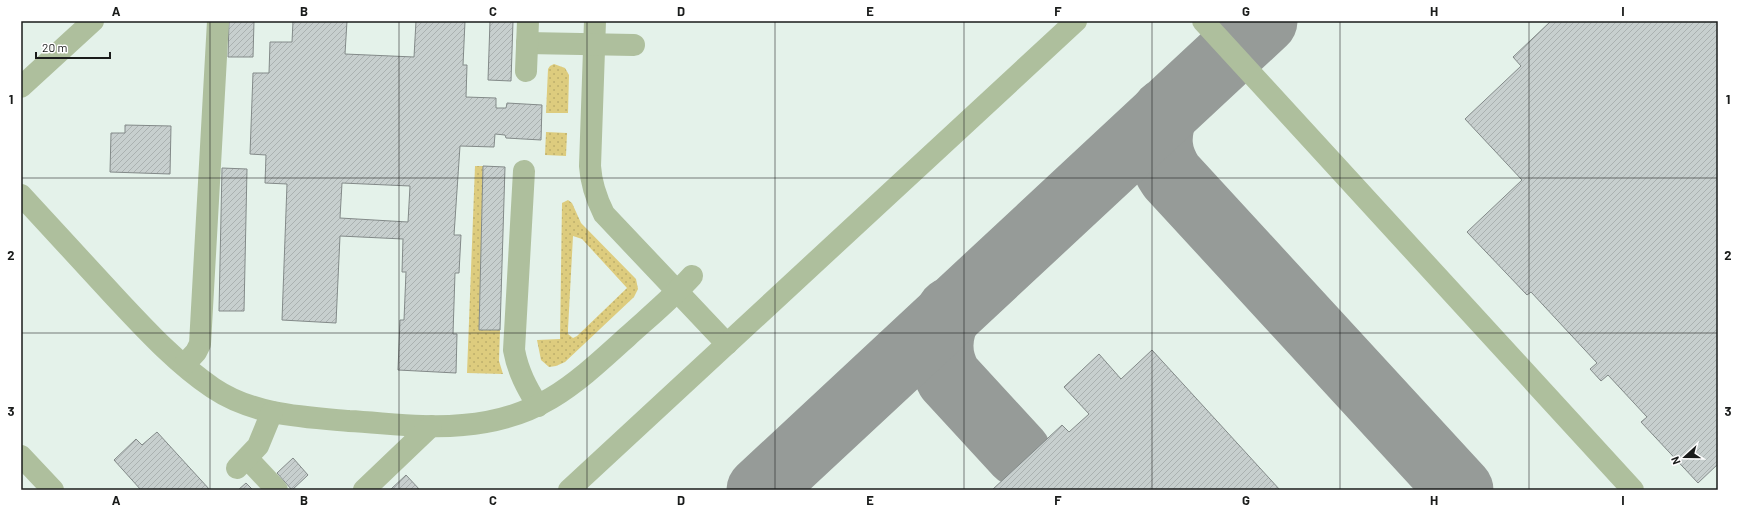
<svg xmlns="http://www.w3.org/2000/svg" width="1739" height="511" viewBox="0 0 1739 511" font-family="Barlow,sans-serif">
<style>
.built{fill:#e4f2ea}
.grass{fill:url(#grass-dots);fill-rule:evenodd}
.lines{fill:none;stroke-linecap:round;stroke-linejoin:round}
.taxiway{stroke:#969b98;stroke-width:67}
.building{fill:url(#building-hatch);stroke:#838a89;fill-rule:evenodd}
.minor{stroke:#aebf9d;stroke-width:22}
.grid{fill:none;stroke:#1a1c1b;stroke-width:1;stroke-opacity:0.55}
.neatline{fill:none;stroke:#1a1c1b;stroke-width:1.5}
.grid-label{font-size:13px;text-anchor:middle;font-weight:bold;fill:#1a1c1b}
</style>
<defs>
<pattern id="grass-dots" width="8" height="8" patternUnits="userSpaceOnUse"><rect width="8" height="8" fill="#ddcc7e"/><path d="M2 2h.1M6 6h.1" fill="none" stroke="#bdaf6c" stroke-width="1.8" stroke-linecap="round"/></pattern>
<pattern id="building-hatch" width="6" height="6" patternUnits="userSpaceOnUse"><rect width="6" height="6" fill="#c7cfce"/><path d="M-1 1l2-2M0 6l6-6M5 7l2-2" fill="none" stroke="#aab1b0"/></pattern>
</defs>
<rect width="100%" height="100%" fill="#f6fdf9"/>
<rect class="built" x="21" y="21" width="1697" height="469"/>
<g class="grass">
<polygon points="554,64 565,68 569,75 568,113 546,113 548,69 550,66"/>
<polygon points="546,132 567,133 566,156 545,155"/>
<polygon points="475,166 483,166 479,329 500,330 499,361 503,374 467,373"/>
<path d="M568 200 572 203 581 223 636 279 638 289 634 297 565 362 556 366 549 367 541 360 537 340 560 339 562 203ZM573 236 582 239 627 288 577 336 573 338 568 334V329Z"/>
</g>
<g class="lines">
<g class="taxiway">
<path d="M1165 112C1156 135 1157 155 1171 176L1460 490"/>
<path d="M950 311C937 333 936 356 949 378L1018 453"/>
<polyline points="760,490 1264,21"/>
</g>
</g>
<g class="building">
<polygon points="229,21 254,21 253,57 228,57"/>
<path d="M293 21H347L345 54 414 57 416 21H465L463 65H467L466 97 496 98V108H506L507 103 542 105 541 140 506 138 505 135 495 134 494 147 460 146 454 235H461L459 273H455L453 334H457L456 373 398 370 400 320H404L406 272H402L403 239 340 236 336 323 282 320 287 184 265 183 266 155 250 154 253 73H269L270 42H292ZM342 183 410 186 408 222 340 218Z"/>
<polygon points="490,21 513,21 511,81 488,80"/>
<polygon points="1551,21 1718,21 1718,464 1698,483 1641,422 1647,417 1608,375 1601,381 1590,369 1597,363 1531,292 1527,295 1467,232 1522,180 1465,119 1521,66 1513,57"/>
<polygon points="125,125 171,126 170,174 110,172 111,133 125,133"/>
<polygon points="483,166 505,167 500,330 479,330"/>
<polygon points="222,168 247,169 244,311 219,311"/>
<polygon points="1152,350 1280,490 992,490 1062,425 1069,432 1089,414 1064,387 1099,354 1121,379"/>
<polygon points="157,432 210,490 141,490 114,460 136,439 142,445"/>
<polygon points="293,458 308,475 292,490 277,473"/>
<polygon points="406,475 420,490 390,490"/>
<polygon points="246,483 253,490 238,490"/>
</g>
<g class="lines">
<g class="minor">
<path d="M595 21 590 166C591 183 596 198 604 214L727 344"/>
<polyline points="1203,21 1633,490"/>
<polyline points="527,43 634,45"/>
<polyline points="526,71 528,21"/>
<polyline points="21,87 93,21"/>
<path d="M524 171 514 350C518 372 527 388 538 406"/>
<path d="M21 195C52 229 84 263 115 297 145 329 176 363 213 388 253 415 302 417 349 421 387 423 425 429 463 425 539 419 574 385 627 337 649 317 672 298 692 276"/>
<polyline points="184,365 196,352 200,344 218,21"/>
<polyline points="21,456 53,490"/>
<polyline points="247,458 277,490"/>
<polyline points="237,468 258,446 272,412"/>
<polyline points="364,490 431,426"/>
<polyline points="569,490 1076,21"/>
</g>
</g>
<path class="grid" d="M210 21V490M399 21V490M587 21V490M775 21V490M964 21V490M1152 21V490M1340 21V490M1529 21V490M21 178H1718M21 333H1718"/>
<rect width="1739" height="511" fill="none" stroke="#ffffff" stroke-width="44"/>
<g transform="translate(1685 457) rotate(249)" stroke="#ffffff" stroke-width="3" paint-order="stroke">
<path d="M0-3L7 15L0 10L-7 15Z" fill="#1a1c1b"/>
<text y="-6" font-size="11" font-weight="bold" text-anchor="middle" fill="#1a1c1b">N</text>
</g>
<path d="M36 52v6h74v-6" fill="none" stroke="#1a1c1b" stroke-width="2"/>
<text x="42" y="52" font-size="12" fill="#1a1c1b" stroke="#ffffff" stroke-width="3" paint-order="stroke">20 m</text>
<rect x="22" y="22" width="1695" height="467" class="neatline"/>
<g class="grid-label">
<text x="116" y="16">A</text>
<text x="304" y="16">B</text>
<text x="493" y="16">C</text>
<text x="681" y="16">D</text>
<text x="870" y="16">E</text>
<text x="1058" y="16">F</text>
<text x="1246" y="16">G</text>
<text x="1434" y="16">H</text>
<text x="1623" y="16">I</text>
<text x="11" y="104">1</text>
<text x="1728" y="104">1</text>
<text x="11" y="260">2</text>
<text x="1728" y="260">2</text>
<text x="11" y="416">3</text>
<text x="1728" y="416">3</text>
<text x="116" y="505">A</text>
<text x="304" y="505">B</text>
<text x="493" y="505">C</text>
<text x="681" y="505">D</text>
<text x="870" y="505">E</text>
<text x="1058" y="505">F</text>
<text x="1246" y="505">G</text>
<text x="1434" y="505">H</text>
<text x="1623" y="505">I</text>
</g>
</svg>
